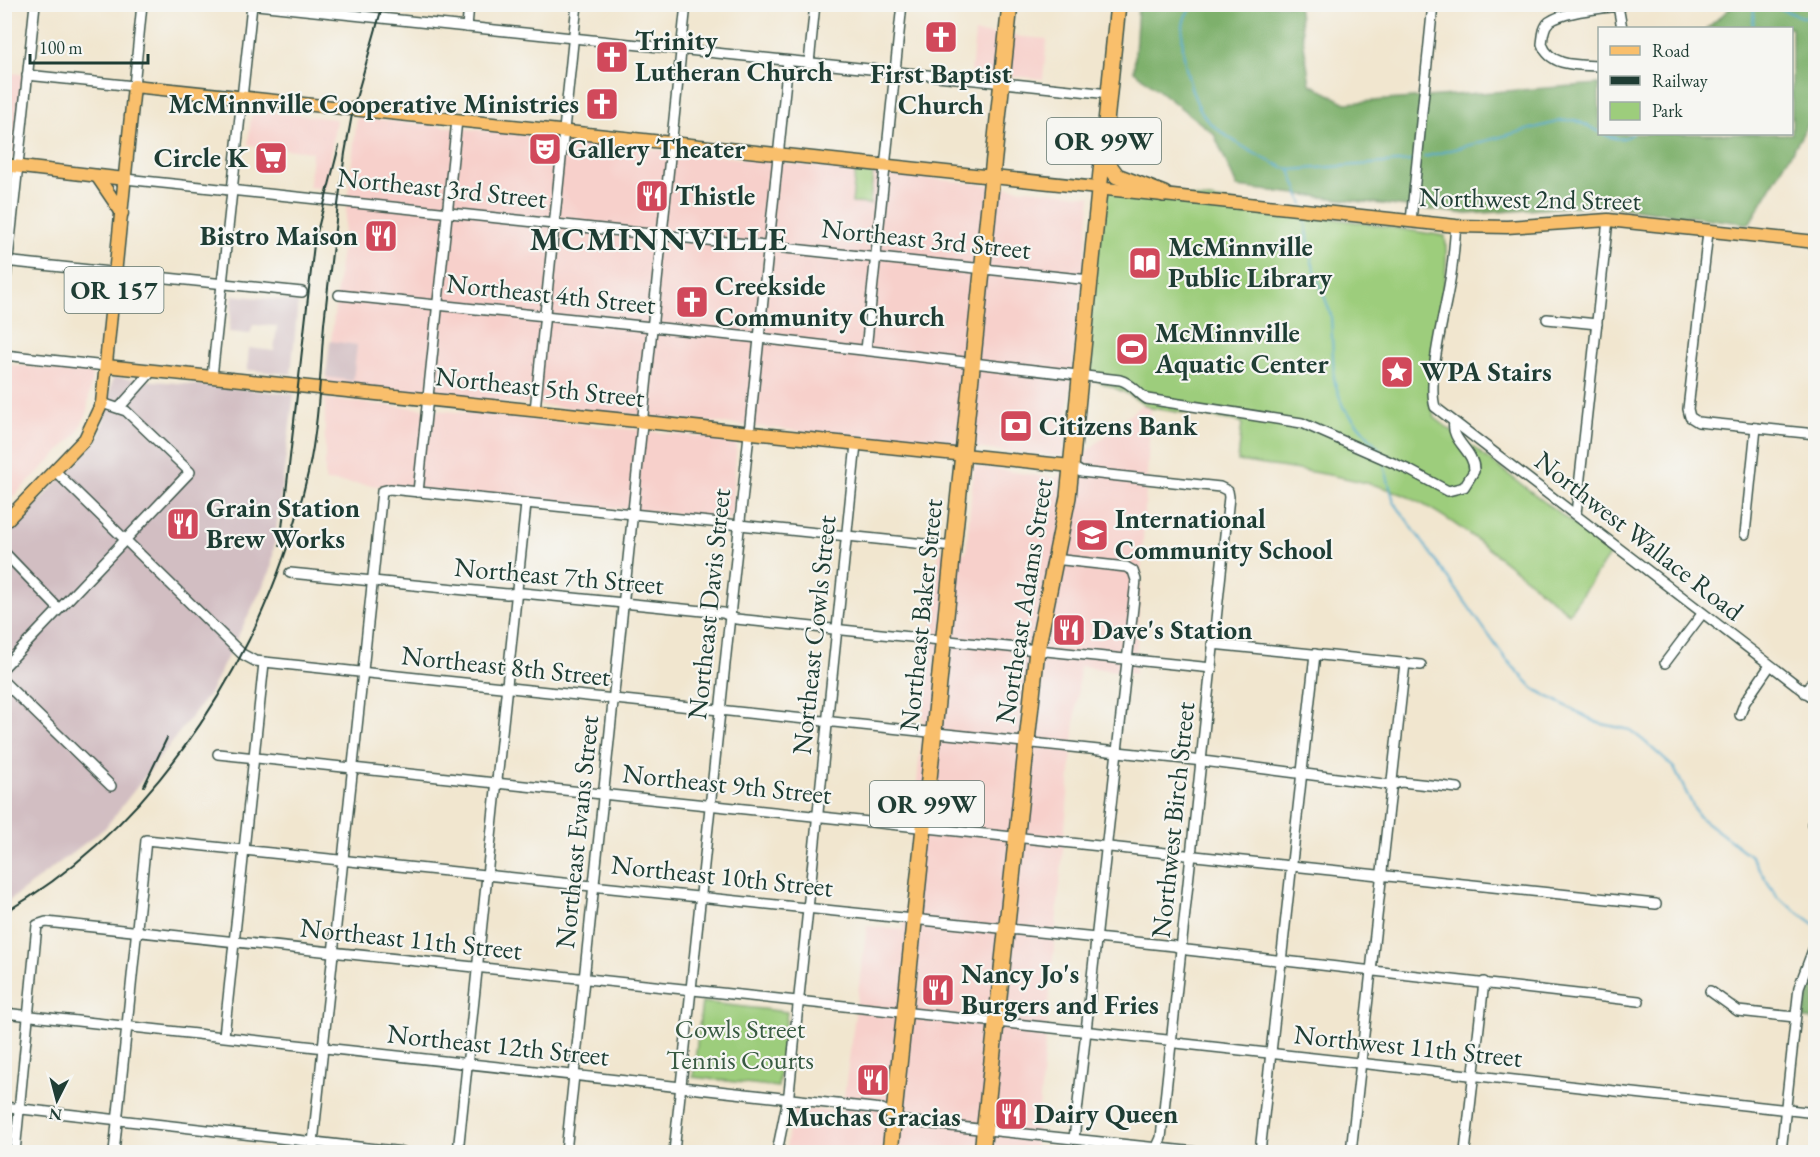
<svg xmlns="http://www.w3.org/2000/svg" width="1820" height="1157" viewBox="0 0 1820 1157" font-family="'EB Garamond',serif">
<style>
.built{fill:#f7d0cb}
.industrial{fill:#d2bec2}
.green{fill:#9dcd7c;stroke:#5e8558;stroke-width:1.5}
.forest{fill:#7eb06c;stroke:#4e7650;stroke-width:1.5}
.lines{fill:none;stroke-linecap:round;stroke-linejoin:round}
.stream{stroke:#50a9cd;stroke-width:2}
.minor-casing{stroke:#3e564b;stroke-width:12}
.major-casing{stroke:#3e564b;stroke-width:15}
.highway-casing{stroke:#3e564b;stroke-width:18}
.minor{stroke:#fff;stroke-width:9}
.major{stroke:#f9bf6c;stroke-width:12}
.highway{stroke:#f9bf6c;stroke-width:15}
.rail{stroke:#1f3d34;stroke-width:2}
.labels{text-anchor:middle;stroke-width:4.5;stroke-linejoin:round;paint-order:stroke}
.shield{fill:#f6f6f2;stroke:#60746d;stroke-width:1.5}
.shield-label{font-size:26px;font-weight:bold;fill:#1f3d34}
.poi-label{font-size:27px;font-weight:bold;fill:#1f3d34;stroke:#f6f6f2;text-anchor:start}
.street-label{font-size:27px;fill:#1f3d34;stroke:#f6f6f2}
.park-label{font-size:27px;fill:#385a42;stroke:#f6f6f2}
.district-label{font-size:33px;font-weight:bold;letter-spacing:1.5px;fill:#1f3d34;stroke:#f6f6f2}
</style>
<rect width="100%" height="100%" fill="#f6f6f2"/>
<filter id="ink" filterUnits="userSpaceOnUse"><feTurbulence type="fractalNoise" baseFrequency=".0167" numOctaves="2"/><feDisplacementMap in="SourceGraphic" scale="12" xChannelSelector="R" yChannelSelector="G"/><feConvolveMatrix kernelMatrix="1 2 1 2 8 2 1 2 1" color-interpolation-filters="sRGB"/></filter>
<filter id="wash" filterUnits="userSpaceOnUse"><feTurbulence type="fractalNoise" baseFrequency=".008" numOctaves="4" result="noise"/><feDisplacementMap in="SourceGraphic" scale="24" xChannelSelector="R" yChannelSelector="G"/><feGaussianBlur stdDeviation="1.35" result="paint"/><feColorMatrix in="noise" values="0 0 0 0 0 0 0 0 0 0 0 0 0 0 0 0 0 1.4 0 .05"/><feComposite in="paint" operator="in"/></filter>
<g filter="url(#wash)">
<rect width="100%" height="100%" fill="#f1e6cf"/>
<g class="built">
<polygon points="975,33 1047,39 1043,79 971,72"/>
<polygon points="5,72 27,75 19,159 5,155"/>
<polygon points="252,110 336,119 326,189 309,187 312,152 248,145"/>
<polygon points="357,117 1091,196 1063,457 326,384"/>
<polygon points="5,364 92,373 87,413 76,435 14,496 5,495"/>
<polygon points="325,399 737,440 732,519 325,481"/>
<polygon points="1141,405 1151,408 1135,674 1080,666 1035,1152 785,1152 793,1109 842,1111 867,926 903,930 939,551 966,552 974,466 1056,478"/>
</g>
<g class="industrial">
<polygon points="233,295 298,302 291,374 247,370 249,348 274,351 277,326 253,325 250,334 229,332"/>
<polygon points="330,341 357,345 353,381 326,377"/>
<polygon points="113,377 294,394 271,570 209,694 105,828 5,904 5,538 100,436"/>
</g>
<g class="green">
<polygon points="855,172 873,173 870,204 852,203"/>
<path d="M1100 187 1210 199 1445 236C1450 273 1439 306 1435 342 1432 362 1431 382 1430 402L1435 418 1611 553 1569 613C1520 575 1446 507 1388 489 1340 474 1288 469 1238 461L1242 422 1151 408C1141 405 1136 398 1126 393 1111 386 1096 381 1081 373Z"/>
<polygon points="702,1002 787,1012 778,1087 693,1077"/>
</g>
<g class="forest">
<polygon points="1138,5 1298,5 1310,84 1346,103 1599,84 1600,134 1792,134 1792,28 1707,28 1734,5 1815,5 1815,113 1749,224 1602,205 1467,214 1237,187 1214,134 1134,71"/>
<polygon points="1815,965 1815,1020 1803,1019"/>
</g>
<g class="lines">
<g class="stream">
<path d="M1195 4C1192 8 1188 12 1186 15 1175 39 1191 107 1211 124 1233 142 1263 160 1290 170L1411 161"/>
<polyline points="1766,4 1802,17 1816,16"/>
<polyline points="1753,28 1754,6 1761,4"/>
<path d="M1603 134C1615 139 1622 141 1633 134"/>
<polyline points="1424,157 1561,121 1575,120 1600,132"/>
<polyline points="1290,170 1303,204"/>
<polyline points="1305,218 1312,262 1331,315 1334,380 1343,407 1380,450"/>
<polyline points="1384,465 1394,502 1505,658 1534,689 1598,723 1630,730 1644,741 1674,768 1698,816 1751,856 1777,897 1816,925"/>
</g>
</g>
</g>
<g filter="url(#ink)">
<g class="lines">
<g class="minor-casing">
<g id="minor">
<polyline points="247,4 1109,94"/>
<polyline points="467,27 469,4"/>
<polyline points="809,63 815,4"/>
<path d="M1600 66C1578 65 1550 67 1542 44 1543 37 1543 27 1549 22 1564 11 1599 9 1618 6L1622 28"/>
<polyline points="27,75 134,86 142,4"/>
<polyline points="125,179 1090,280"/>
<polyline points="1411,221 1433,4"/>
<path d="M1456 226C1454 246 1453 266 1449 286 1444 315 1427 380 1435 407L1816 700"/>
<polyline points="1708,232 1688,409 1690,417 1698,422 1816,434"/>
<polyline points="4,261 302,292"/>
<path d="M339 295 759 338 1120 380C1132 383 1137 393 1147 399L1302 423 1409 470 1448 491 1464 487 1474 471C1475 451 1450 441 1454 422"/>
<polyline points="4,297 35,4"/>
<polyline points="1547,319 1597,324"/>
<polyline points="866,350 902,4"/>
<polyline points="4,355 106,366"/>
<polyline points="212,377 252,5"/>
<polyline points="119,408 152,371"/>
<polyline points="535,410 577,4"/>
<polyline points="1071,466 1081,472 1220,487 1228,491 1229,497 1161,1138 1155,1151"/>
<polyline points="55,471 242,654 255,661 1203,761 1391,785 1401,782 1458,788"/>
<polyline points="418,492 457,120"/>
<polyline points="1576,514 1608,220"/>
<polyline points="1745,534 1756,428"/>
<polyline points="4,552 59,609"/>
<polyline points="1054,559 1126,567 1133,571 1136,580 1074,1139"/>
<polyline points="290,573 507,594 523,593 723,613 736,619 1212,668"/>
<polyline points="1212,644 1421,665"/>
<polyline points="1665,663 1702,614"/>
<polyline points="4,667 190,472 126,411 102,403"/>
<polyline points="4,682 111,786"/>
<polyline points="1805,693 1816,676"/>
<polyline points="1740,715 1745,702 1769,667"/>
<polyline points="218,754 1656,904"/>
<polyline points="1812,824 1816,825"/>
<polyline points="1710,991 1738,1011 1795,1017"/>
<polyline points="4,1013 882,1109 903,1121 1196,1152"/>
<polyline points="224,1036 264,663"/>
<polyline points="4,1107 403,1152"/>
<polyline points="15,1152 37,925 46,922 1167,1040 1176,1043 1816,1113"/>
<polyline points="114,1152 146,840 1174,946 1187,950 1639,1001"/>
<polyline points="312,1152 382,491 390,489 954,547"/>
<polyline points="458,1152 526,504"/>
<polyline points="566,1152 686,4"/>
<polyline points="674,1152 788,61"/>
<polyline points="777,1152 789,1093 856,444"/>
<polyline points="1260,1152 1315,654"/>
<polyline points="1351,1152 1405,663"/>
<polyline points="1465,1152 1484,982"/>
<polyline points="1781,1152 1799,987 1816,942"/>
</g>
</g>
<g class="major-casing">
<g id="major">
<polyline points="4,165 125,179"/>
<polyline points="97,176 122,213"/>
<polyline points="106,366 1071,466"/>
<polyline points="4,523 85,439 102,403 134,86 1456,226 1507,227 1608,220 1816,242"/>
</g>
</g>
<g class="highway-casing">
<g id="highway">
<polyline points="1103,157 1117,176 1164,194"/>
<polyline points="890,1152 1010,4"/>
<polyline points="982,1152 1037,650 1068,497 1118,4"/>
</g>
</g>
<use href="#minor" class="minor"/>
<use href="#major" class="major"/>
<use href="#highway" class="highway"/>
<g class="rail">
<polyline points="280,546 314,244 339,146"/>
<polyline points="144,786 167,738"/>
<path d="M4 913C162 821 268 648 308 473 319 425 320 373 324 324 330 267 337 210 345 153L353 109 383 4"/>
</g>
</g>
</g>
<defs>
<g id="church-square" transform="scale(1.725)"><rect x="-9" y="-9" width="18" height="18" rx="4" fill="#d1495b" stroke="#f6f6f2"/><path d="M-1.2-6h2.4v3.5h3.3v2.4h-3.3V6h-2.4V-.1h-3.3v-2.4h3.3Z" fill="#fff"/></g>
<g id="theatre-square" transform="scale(1.725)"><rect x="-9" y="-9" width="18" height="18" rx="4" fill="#d1495b" stroke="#f6f6f2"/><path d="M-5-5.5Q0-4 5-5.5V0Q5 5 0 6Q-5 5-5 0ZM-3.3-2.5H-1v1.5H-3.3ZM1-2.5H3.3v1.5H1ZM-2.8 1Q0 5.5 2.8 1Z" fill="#fff"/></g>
<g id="supermarket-square" transform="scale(1.725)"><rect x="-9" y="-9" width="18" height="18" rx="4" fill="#d1495b" stroke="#f6f6f2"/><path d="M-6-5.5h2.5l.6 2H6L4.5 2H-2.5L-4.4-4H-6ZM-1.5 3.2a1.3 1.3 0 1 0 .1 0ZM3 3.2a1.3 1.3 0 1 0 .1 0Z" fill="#fff"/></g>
<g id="restaurant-square" transform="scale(1.725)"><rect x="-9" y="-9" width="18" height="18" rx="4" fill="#d1495b" stroke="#f6f6f2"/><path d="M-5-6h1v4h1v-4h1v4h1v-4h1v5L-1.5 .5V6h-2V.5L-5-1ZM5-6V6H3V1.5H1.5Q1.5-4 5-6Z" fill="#fff"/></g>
<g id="library-square" transform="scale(1.725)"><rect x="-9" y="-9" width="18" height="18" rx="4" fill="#d1495b" stroke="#f6f6f2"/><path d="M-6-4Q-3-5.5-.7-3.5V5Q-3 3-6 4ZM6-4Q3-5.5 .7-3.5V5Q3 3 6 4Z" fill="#fff"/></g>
<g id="stadium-square" transform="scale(1.725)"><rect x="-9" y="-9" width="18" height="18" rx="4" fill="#d1495b" stroke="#f6f6f2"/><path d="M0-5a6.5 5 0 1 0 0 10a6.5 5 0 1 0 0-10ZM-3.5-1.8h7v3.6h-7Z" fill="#fff"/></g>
<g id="sight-square" transform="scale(1.725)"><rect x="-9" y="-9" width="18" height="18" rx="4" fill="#d1495b" stroke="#f6f6f2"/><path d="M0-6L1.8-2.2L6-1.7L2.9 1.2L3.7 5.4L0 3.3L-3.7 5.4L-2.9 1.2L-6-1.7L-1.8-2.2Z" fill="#fff"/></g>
<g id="bank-square" transform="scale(1.725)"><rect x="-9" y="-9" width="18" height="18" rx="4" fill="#d1495b" stroke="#f6f6f2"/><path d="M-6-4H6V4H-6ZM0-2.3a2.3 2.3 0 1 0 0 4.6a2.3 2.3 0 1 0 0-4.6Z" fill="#fff"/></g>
<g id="school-square" transform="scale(1.725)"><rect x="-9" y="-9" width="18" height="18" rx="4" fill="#d1495b" stroke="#f6f6f2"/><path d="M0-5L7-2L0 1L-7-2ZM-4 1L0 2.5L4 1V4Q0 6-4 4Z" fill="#fff"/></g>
</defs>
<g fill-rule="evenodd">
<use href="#church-square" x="941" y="37"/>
<use href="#church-square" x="612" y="57"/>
<use href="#church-square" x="602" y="104"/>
<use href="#theatre-square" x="545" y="149"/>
<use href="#supermarket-square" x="271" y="158"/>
<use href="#restaurant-square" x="652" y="196"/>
<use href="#restaurant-square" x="381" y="236"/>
<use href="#library-square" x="1145" y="263"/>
<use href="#church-square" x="692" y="302"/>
<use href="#stadium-square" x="1132" y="349"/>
<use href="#sight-square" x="1397" y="372"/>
<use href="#bank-square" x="1016" y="426"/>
<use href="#restaurant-square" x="183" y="524"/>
<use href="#school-square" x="1092" y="535"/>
<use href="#restaurant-square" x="1069" y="630"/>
<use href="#restaurant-square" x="938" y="990"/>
<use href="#restaurant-square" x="873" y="1080"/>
<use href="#restaurant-square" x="1011" y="1114"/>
</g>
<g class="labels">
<g class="shield">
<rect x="1047" y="118" width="114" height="46" rx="4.5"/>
<rect x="64.5" y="267" width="99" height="46" rx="4.5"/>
<rect x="870" y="781" width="114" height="46" rx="4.5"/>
</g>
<g class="shield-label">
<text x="1104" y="150">OR 99W</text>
<text x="114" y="299">OR 157</text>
<text x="927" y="813">OR 99W</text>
</g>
<g class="poi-label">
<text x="635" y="50">Trinity<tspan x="635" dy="31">Lutheran Church</tspan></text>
<text x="941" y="83" text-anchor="middle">First Baptist<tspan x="941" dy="31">Church</tspan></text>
<text x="579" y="113" text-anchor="end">McMinnville Cooperative Ministries</text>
<text x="568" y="158">Gallery Theater</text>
<text x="248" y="167" text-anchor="end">Circle K</text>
<text x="675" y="205">Thistle</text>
<text x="358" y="245" text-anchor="end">Bistro Maison</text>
<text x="1168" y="256">McMinnville<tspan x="1168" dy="31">Public Library</tspan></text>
<text x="715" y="295">Creekside<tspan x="715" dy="31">Community Church</tspan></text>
<text x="1155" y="342">McMinnville<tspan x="1155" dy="31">Aquatic Center</tspan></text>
<text x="1420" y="381">WPA Stairs</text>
<text x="1039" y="435">Citizens Bank</text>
<text x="206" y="517">Grain Station<tspan x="206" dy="31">Brew Works</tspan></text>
<text x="1115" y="528">International<tspan x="1115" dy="31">Community School</tspan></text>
<text x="1092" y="639">Dave's Station</text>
<text x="961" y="983">Nancy Jo's<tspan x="961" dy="31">Burgers and Fries</tspan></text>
<text x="1034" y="1123">Dairy Queen</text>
<text x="873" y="1126" text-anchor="middle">Muchas Gracias</text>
</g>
<g class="street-label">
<text transform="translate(442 188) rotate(6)" y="9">Northeast 3rd Street</text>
<text transform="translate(1530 199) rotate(1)" y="9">Northwest 2nd Street</text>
<text transform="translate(926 239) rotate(6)" y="9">Northeast 3rd Street</text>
<text transform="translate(551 294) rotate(6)" y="9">Northeast 4th Street</text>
<text transform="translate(540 387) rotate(6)" y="9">Northeast 5th Street</text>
<text transform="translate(1639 536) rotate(38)" y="9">Northwest Wallace Road</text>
<text transform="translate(559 576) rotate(5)" y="9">Northeast 7th Street</text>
<text transform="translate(1024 601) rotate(-81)" y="9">Northeast Adams Street</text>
<text transform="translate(709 604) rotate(-84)" y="9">Northeast Davis Street</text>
<text transform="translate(921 615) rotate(-84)" y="9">Northeast Baker Street</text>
<text transform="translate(814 635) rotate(-84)" y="9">Northeast Cowls Street</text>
<text transform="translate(506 666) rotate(6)" y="9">Northeast 8th Street</text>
<text transform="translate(727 784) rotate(6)" y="9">Northeast 9th Street</text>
<text transform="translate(1173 820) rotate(-84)" y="9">Northwest Birch Street</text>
<text transform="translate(577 832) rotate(-84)" y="9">Northeast Evans Street</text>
<text transform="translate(722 876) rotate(6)" y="9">Northeast 10th Street</text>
<text transform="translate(411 939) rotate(6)" y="9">Northeast 11th Street</text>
<text transform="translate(498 1045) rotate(6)" y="9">Northeast 12th Street</text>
<text transform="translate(1408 1046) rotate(6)" y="9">Northwest 11th Street</text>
</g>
<g class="park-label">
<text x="740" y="1038">Cowls Street<tspan x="740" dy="31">Tennis Courts</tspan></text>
</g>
<g class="district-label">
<text x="659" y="250">MCMINNVILLE</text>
</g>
</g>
<rect width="1820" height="1157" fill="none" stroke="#f6f6f2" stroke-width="24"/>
<rect x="1598" y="27" width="195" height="108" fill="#f6f6f2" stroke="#a0aca6" stroke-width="1.5"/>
<rect x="1610" y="46" width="30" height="9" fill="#f9bf6c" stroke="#a0aca6" stroke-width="1.5"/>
<text x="1652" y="57" font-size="18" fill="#1f3d34">Road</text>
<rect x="1610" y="76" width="30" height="9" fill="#1f3d34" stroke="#a0aca6" stroke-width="1.5"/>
<text x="1652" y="87" font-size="18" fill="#1f3d34">Railway</text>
<rect x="1610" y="102" width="30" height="18" fill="#9dcd7c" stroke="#a0aca6" stroke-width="1.5"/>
<text x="1652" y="117" font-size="18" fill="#1f3d34">Park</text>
<g transform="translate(57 1100) rotate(186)" stroke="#f6f6f2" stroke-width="4.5" paint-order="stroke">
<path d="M0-4.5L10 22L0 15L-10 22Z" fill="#1f3d34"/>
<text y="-9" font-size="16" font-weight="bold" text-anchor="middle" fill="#1f3d34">N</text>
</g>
<path d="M30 54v9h118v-9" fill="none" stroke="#1f3d34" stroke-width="3"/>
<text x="39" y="54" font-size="18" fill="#1f3d34" stroke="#f6f6f2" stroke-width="4.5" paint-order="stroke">100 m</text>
</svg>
